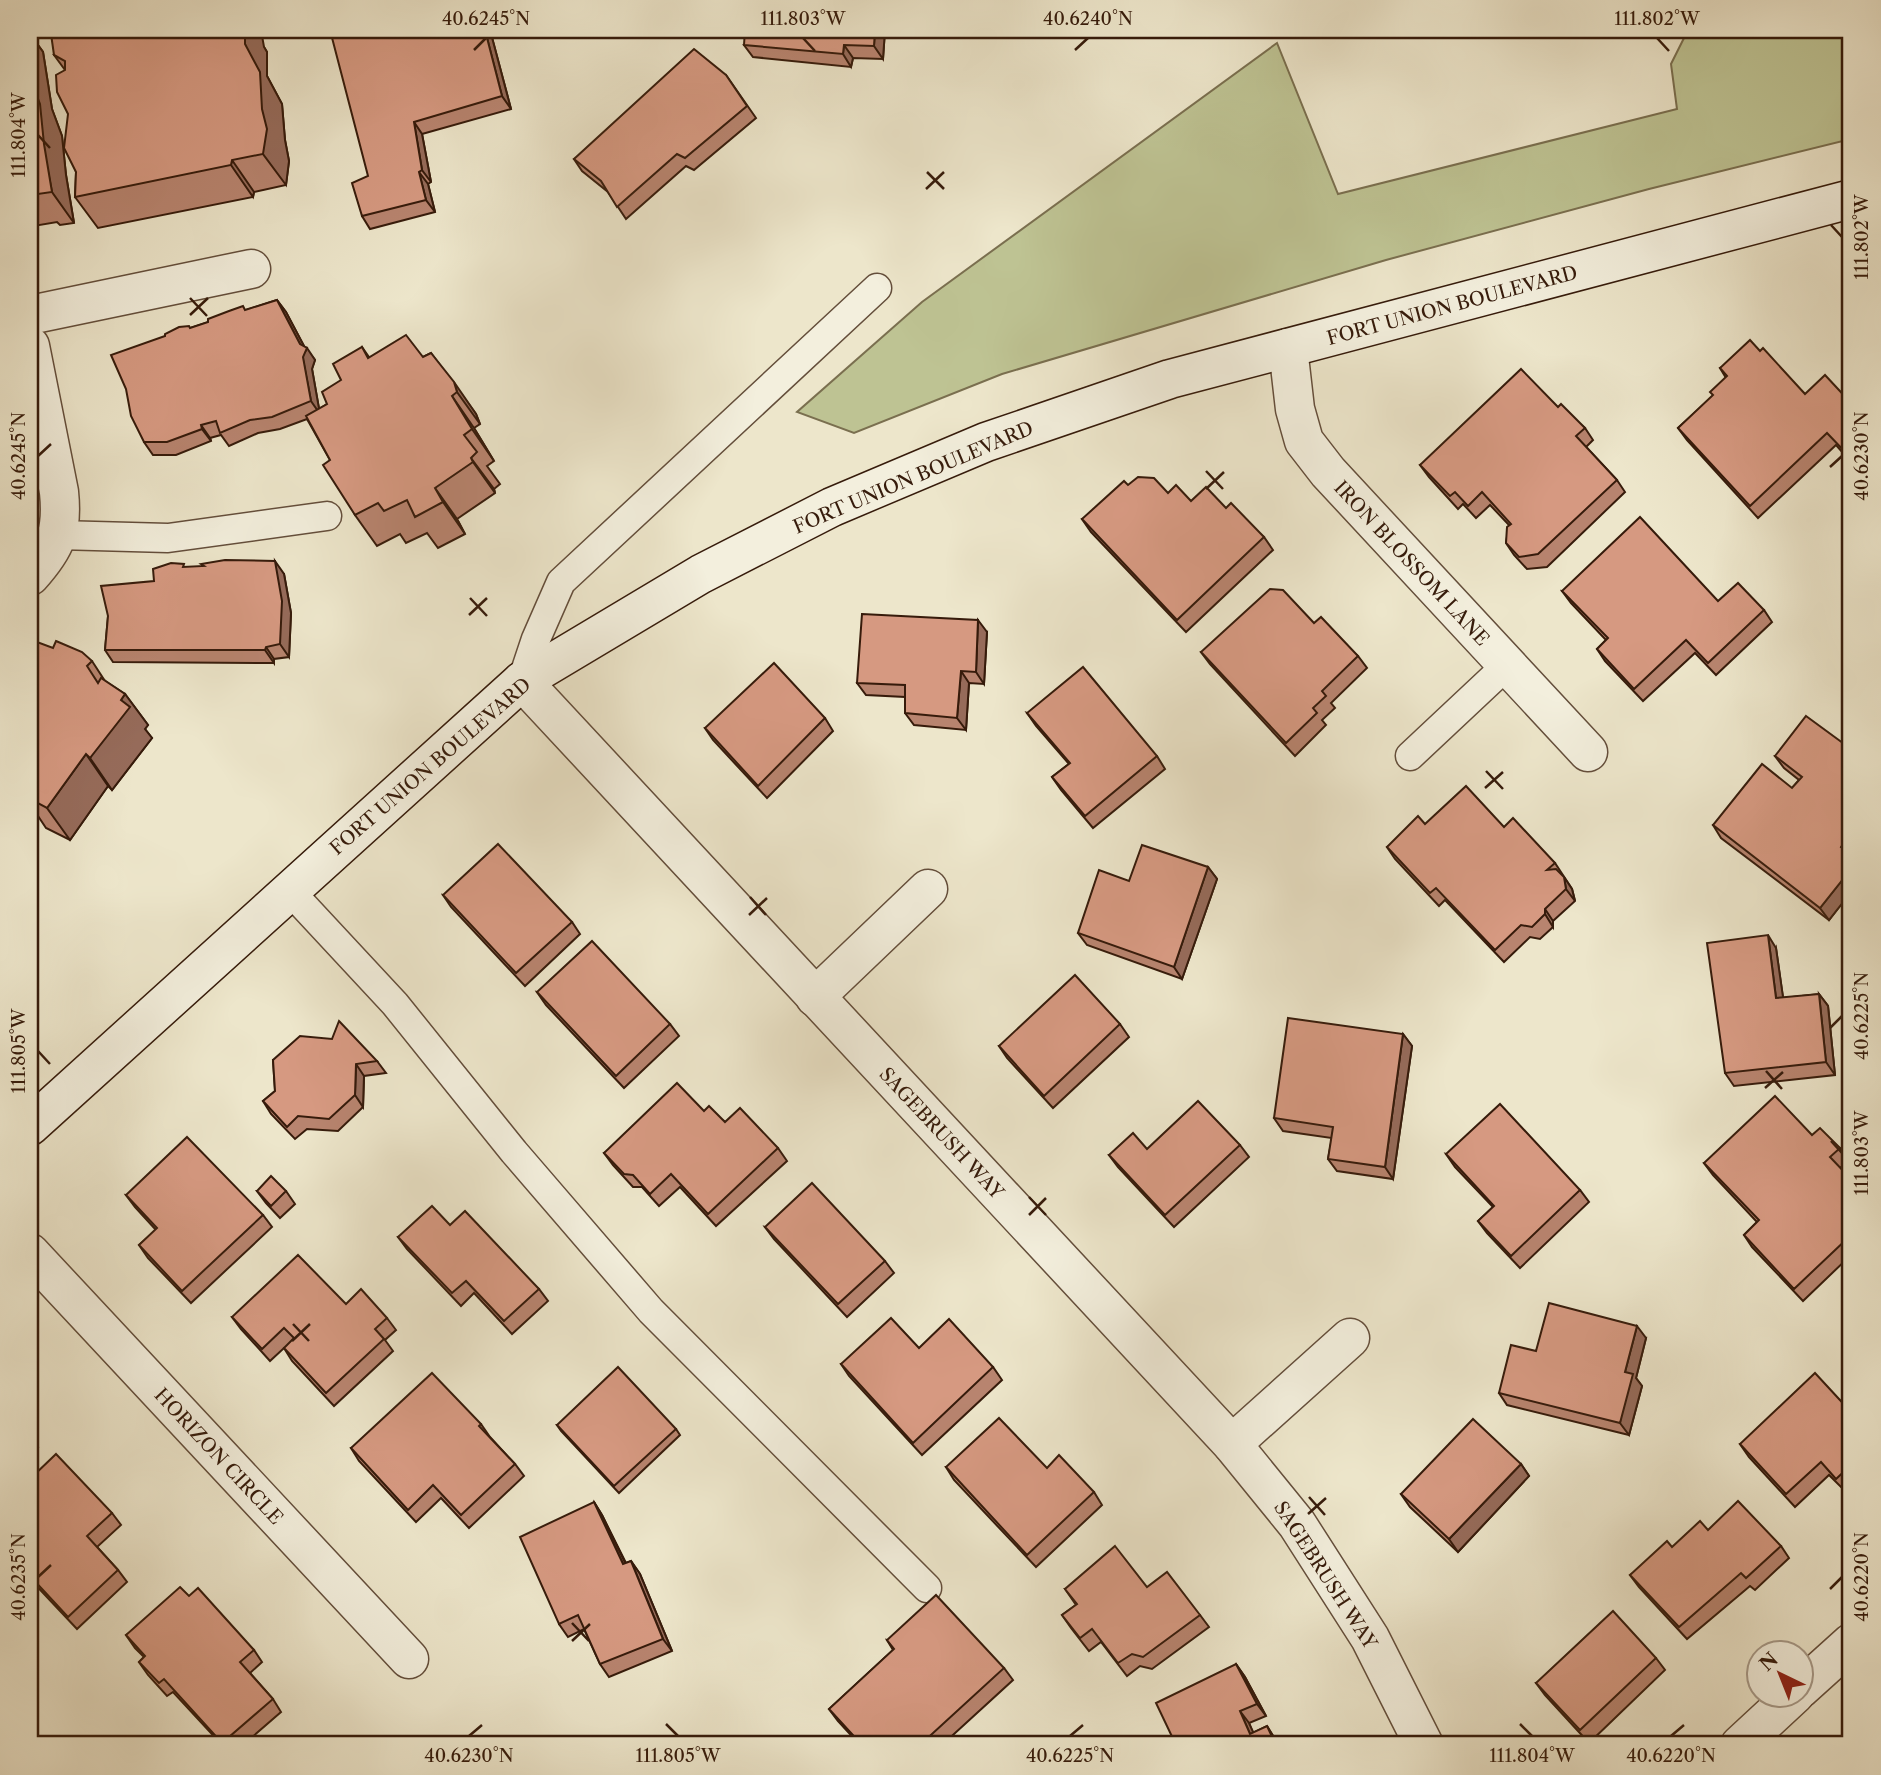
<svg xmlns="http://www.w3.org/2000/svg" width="1881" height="1775" viewBox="0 0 1881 1775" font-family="'Libre Caslon Text',serif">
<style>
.green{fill:#bec393;stroke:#7a6f4f;stroke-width:2}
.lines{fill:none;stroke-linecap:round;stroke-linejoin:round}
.lane-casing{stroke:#644e3b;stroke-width:31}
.street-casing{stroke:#644e3b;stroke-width:41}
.secondary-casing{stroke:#361b0b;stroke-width:41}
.lane{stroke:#f3efdd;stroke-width:28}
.street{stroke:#f3efdd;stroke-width:38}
.secondary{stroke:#f3efdd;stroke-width:38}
.wall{fill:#b8846f;stroke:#361b0b;stroke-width:2}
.shaded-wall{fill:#966b5a;stroke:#361b0b;stroke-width:2}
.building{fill:#d69981;stroke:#361b0b;stroke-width:2}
.ticks{fill:none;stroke:#361b0b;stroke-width:2.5}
.labels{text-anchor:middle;stroke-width:5;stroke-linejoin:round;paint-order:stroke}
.street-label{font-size:19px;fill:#361b0b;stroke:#f3efdd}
.neatline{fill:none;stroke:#361b0b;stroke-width:2.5}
.ticks-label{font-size:18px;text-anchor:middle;fill:#361b0b}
</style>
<rect width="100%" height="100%" fill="#ede6cb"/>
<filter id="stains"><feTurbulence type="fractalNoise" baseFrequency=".00286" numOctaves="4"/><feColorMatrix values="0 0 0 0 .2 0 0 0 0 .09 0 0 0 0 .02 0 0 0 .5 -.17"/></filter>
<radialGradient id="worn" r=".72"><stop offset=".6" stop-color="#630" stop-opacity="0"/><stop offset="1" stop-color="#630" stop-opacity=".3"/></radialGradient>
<polygon class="green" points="1688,30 1851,30 1851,139 1649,189 1386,260 1002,374 854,433 797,412 922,302 1277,43 1338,194 1677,109 1671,64"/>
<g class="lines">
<g class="lane-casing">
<g id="lane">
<polyline points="58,535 168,538 327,516"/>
<polyline points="522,681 536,639 561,582 877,288"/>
<polyline points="1410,756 1507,665"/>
<polyline points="289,890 395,1004 514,1152 651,1311 927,1588"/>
</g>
</g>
<g class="street-casing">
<g id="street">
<polyline points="30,315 251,269"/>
<path d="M30 346 59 492C63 531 56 547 30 576"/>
<polyline points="1288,348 1295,409 1304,441 1328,472 1588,752"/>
<polyline points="522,681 1232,1444 1297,1524 1370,1638 1424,1745"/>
<polyline points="815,997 928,889"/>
<polyline points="30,1253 409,1659"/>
<polyline points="1232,1444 1350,1338"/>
<polyline points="1800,1689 1851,1643"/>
<polyline points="1740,1745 1795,1694"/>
</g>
</g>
<g class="secondary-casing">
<polyline id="secondary" points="30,1126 522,681 701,574 832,507 986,442 1170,379 1851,199"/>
</g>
<use href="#lane" class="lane"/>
<use href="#street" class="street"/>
<use href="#secondary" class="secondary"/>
</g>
<g class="wall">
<polygon points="412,30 490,30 511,109 422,134 431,182 428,184 435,212 370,229 362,216 368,176 393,35"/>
<polygon points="885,30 883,59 853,58 851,67 753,57 744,45"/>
<polygon points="30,34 43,52 52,109 62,136 66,175 74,223 60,225 57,222 33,226 32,231 30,232"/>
<polygon points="264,47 267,52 267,76 282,104 285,140 289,161 286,185 254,192 253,197 98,228 75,197 76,172 68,114 65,70 54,55"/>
<polygon points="726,75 756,118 694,170 686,166 626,219 608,192 582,171 574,159"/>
<polygon points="277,300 286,312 304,346 315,360 312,369 319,409 327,404 362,347 369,357 423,357 431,353 476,414 480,424 474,428 494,461 487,466 500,484 494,489 495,493 457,519 465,534 438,548 427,533 406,543 400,534 377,546 355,515 330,460 307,419 280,429 258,433 229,446 221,435 210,438 211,441 176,455 153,455 144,442 190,328"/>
<polygon points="1760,351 1805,394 1851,403 1851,462 1836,445 1758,518 1687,440 1678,428 1713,396 1726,378 1720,368"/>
<polygon points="1558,407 1585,428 1593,440 1586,447 1617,480 1625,492 1547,567 1527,569 1514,555 1506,543 1509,525 1490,505 1476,518 1463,504 1458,509 1429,477 1420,465"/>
<polygon points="1168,493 1191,501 1226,508 1264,537 1273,550 1186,632 1091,532 1082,519"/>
<polygon points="186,567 284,574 291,613 289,657 274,659 274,663 113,662 105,650 108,616 154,581"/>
<polygon points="1562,591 1718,601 1764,610 1772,622 1716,675 1695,653 1643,701 1605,661 1597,649 1606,640 1571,603"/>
<polygon points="1314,623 1358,656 1367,668 1331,703 1335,708 1322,720 1326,725 1295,756 1210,664 1201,652"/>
<polygon points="987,632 984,684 969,683 966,730 914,725 905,713 905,697 866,695 857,683"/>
<polygon points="53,648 92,661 105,681 125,694 148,725 145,729 152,738 112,790 108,786 70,840 46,828 38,816 32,821 30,819 30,649 32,650"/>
<polygon points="1027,713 1157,756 1165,769 1093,828 1061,790 1052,777 1069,764 1036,726"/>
<polygon points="825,718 833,731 767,798 713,740 705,728"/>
<polygon points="1851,749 1851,892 1829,920 1721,838 1713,825 1792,788 1799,780 1784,768 1775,756"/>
<polygon points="1425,824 1504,827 1555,863 1572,889 1575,901 1553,921 1553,927 1540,939 1530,937 1504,962 1445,900 1439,906 1395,859 1387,847"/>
<polygon points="1208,867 1217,879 1182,979 1087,945 1078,933 1129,881"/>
<polygon points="443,895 572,922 580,934 525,986 451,907"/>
<polygon points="1776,948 1783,998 1819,994 1828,1006 1835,1075 1734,1086 1725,1073"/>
<polygon points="537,992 670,1024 679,1036 624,1088 546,1005"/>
<polygon points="1120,1024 1129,1037 1053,1108 1007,1058 999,1046"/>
<polygon points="1403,1034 1412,1046 1393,1179 1337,1171 1328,1159 1332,1138 1283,1131 1274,1118"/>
<polygon points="273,1060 377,1061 386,1073 364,1076 363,1107 338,1131 307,1129 295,1139 271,1114 263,1101 275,1091"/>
<polygon points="704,1111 778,1148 787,1161 716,1226 680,1187 659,1206 642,1187 633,1187 613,1165 604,1153"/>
<polygon points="1812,1135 1840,1148 1848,1161 1840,1168 1848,1176 1851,1172 1851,1255 1803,1301 1752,1247 1744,1235 1757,1222 1713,1175 1704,1163"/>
<polygon points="1240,1145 1249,1157 1174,1227 1118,1167 1109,1155 1147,1149"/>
<polygon points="1446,1154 1580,1190 1589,1202 1520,1268 1487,1233 1478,1221 1493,1207 1455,1167"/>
<polygon points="257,1191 286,1191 295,1204 280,1218 266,1203"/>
<polygon points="126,1195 263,1215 272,1227 191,1303 148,1258 139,1245 156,1230 135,1207"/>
<polygon points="450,1225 539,1289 548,1301 512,1334 474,1293 461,1306 407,1249 398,1237"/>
<polygon points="765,1227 885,1261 894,1273 847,1317 774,1239"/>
<polygon points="346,1304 387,1318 396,1330 385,1340 393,1351 334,1406 292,1361 284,1348 270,1361 241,1329 232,1317"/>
<polygon points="1646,1338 1636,1378 1642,1386 1629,1435 1507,1405 1499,1393 1536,1351"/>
<polygon points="919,1348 993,1367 1002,1380 922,1455 849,1376 841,1364"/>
<polygon points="1851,1412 1851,1486 1845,1491 1829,1475 1795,1507 1749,1457 1740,1444"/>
<polygon points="481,1424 490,1437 515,1464 524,1476 469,1528 441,1498 416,1522 359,1461 351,1448"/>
<polygon points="557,1425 676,1429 680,1435 619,1493 561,1431"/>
<polygon points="30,1435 38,1447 30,1454"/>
<polygon points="1521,1464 1529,1476 1458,1552 1410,1507 1401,1494"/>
<polygon points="946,1467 1047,1468 1094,1492 1102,1505 1036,1567 954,1480"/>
<polygon points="30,1479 112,1513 121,1525 97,1547 118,1570 127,1582 77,1629 30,1579"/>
<polygon points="594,1502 602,1515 626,1563 631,1561 640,1574 672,1651 609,1677 600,1664 584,1629 568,1637 559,1624"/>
<polygon points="1708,1530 1781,1546 1789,1558 1755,1590 1750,1586 1687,1639 1639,1587 1630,1575 1672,1547"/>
<polygon points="1147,1587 1200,1615 1209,1627 1152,1669 1140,1666 1127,1676 1101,1642 1089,1651 1071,1628 1062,1615 1076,1605 1065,1589"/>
<polygon points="189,1596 254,1650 262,1662 250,1673 273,1699 281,1712 243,1745 222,1745 173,1692 167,1696 148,1675 139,1662 144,1657 135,1648 126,1635"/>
<polygon points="887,1640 1004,1668 1013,1680 942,1745 860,1745 838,1721 829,1709 893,1650"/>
<polygon points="1656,1658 1665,1670 1589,1743 1545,1695 1536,1683"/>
<polygon points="1236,1664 1245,1677 1266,1716 1249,1723 1253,1733 1267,1726 1275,1739 1176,1745"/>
</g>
<g class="shaded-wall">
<polygon points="245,30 261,30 264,47 267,52 267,76 282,104 285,140 289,161 286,185 263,154 245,44"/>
<polygon points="387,30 391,30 398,48 389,36"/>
<polygon points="485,30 490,30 511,109 502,96"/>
<polygon points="875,30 885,30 883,59 874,46"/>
<polygon points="30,34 43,52 52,109 62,136 66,175 74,223 52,192 30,78"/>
<polygon points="844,45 853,58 851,67 843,54"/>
<polygon points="414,122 422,134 431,182 422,170"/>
<polygon points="232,160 254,192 253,197 231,165"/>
<polygon points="419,172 428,184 435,212 426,200"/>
<polygon points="30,221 33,226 32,231 30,228"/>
<polygon points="277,300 286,312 306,350 307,348 315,360 312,369 320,414 311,401 300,344"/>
<polygon points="454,382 476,414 480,424 457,392"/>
<polygon points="452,396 474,428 494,461 472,429"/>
<polygon points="201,425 210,438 211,441 202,429"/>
<polygon points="471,458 494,489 495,493 473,462"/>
<polygon points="435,488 457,519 465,534 443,502"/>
<polygon points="275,561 284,574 291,613 289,657 280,644"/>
<polygon points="978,620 987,632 984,684 976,672"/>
<polygon points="266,647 274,659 274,663 265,650"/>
<polygon points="961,671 969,683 966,730 957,718"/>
<polygon points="125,694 148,725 145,729 152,738 112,790 90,758 121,700"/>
<polygon points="86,754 108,786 70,840 47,808"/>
<polygon points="1851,833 1851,857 1841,847"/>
<polygon points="30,862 33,867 30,872"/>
<polygon points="1208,867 1217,879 1182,979 1174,967"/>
<polygon points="1851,869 1851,892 1829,920 1820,908"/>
<polygon points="1564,877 1572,889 1575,901 1566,889"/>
<polygon points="1545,909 1553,921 1553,927 1545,914"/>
<polygon points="1768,935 1776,948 1785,1011 1776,998"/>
<polygon points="1819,994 1828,1006 1835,1075 1826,1062"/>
<polygon points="1403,1034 1412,1046 1393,1179 1385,1167"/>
<polygon points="356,1064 364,1076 363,1107 355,1095"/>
<polygon points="1637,1326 1646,1338 1636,1378 1642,1386 1629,1435 1620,1423 1625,1372"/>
<polygon points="1521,1464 1529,1476 1458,1552 1449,1539"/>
<polygon points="594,1502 602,1515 632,1577 623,1564"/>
<polygon points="631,1561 640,1574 672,1651 663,1639"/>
<polygon points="1236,1664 1245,1677 1266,1716 1257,1704"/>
<polygon points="1240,1711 1249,1723 1259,1745 1250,1734"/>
<polygon points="1267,1726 1275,1739 1279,1745 1276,1745"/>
</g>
<g class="building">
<polygon points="65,30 245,30 245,44 260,72 262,109 267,129 263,154 232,160 231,165 75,197 76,172 64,148 68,114 57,92 56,75 65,70 65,61 54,55 51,34"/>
<polygon points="330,30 387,30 389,36 412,30 485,30 502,96 414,122 422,170 419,172 426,200 362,216 352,183 368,176"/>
<polygon points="745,30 875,30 874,46 844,45 843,54 744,45"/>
<polygon points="694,49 726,75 747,106 685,158 677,154 617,207 601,181 574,159"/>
<polygon points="30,78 40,104 44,144 52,192 38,194 35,191 30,191"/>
<polygon points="277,300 300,344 307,348 303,357 311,401 272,417 250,420 220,433 216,421 201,425 202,429 167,442 144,442 131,416 126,389 111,355 165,336 165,334 179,327 189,326 190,328 208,322 208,319 229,311 243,306 245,310"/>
<polygon points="406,335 423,357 431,353 454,382 457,392 452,396 472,429 464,435 477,452 471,458 473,462 435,488 443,502 415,517 407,500 384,511 378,503 355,515 323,465 330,460 306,416 327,404 322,392 341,380 333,364 362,347 368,358"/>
<polygon points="1750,340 1760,351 1763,348 1805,394 1825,375 1851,403 1851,452 1848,455 1827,433 1750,506 1678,428 1713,395 1710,392 1727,376 1720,368"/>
<polygon points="1521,369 1558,407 1561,404 1585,428 1576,436 1617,480 1538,554 1519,557 1506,543 1507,527 1511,524 1482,492 1468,506 1455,492 1450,496 1420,465"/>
<polygon points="1138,477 1154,478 1168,493 1176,485 1191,501 1206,487 1226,508 1231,503 1264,537 1177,620 1082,519 1124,481 1128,485"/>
<polygon points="1640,517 1718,601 1738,583 1764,610 1708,663 1686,640 1634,689 1597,649 1608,638 1562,591"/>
<polygon points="225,560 275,561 282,601 280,644 266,647 265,650 105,650 108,616 101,586 154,581 153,569 171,563 184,564 183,567 204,566 201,564"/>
<polygon points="1270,589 1283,590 1314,623 1321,617 1358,656 1322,691 1326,696 1313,708 1317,713 1286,743 1201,652"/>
<polygon points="862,614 978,620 976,672 961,671 957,718 905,713 905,685 857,683"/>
<polygon points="56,641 82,652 92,661 87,666 98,683 101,678 125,694 121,700 130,707 90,758 86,754 47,808 30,799 30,649 32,650 37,642 53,648"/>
<polygon points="774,663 825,718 758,786 705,728"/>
<polygon points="1083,667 1157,756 1085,816 1052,777 1070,763 1027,713"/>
<polygon points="1806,716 1851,749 1851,833 1841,847 1851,855 1851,869 1820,908 1713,825 1762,764 1792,788 1802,777 1775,756"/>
<polygon points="1466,786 1504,827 1513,818 1555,863 1547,870 1556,869 1564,877 1566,889 1545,909 1545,914 1532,927 1521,925 1495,950 1436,888 1430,893 1387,847 1418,816 1425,824"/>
<polygon points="498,844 572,922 516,973 443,895"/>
<polygon points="1142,845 1208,867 1174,967 1078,933 1099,870 1129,881"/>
<polygon points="1768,935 1776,998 1819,994 1826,1062 1725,1073 1707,943"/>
<polygon points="592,941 670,1024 616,1076 537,992"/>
<polygon points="1075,975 1120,1024 1044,1096 999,1046"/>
<polygon points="1288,1018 1403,1034 1385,1167 1328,1159 1333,1127 1274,1118"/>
<polygon points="339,1021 377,1061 356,1064 355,1095 329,1119 298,1116 287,1127 263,1101 275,1091 273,1060 300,1036 332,1039"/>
<polygon points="677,1083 704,1111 709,1106 725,1122 740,1108 778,1148 708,1214 671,1174 650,1194 633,1175 624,1174 604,1153"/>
<polygon points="1775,1096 1812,1135 1820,1128 1840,1148 1830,1157 1848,1176 1851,1172 1851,1235 1794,1289 1744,1235 1759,1220 1704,1163"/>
<polygon points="1198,1101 1240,1145 1165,1215 1109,1155 1133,1133 1147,1149"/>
<polygon points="1500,1104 1580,1190 1511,1256 1478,1221 1494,1206 1446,1154"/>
<polygon points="187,1137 263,1215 182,1291 139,1245 157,1228 126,1195"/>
<polygon points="271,1176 286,1191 271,1206 257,1191"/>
<polygon points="812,1183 885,1261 838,1304 765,1227"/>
<polygon points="432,1206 450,1225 465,1211 539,1289 504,1321 466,1281 452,1293 398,1237"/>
<polygon points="298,1255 346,1304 361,1289 387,1318 375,1329 384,1339 326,1393 284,1348 294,1338 284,1328 262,1349 232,1317"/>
<polygon points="1549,1303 1637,1326 1625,1372 1633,1374 1620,1423 1499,1393 1511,1345 1536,1351"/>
<polygon points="891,1318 919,1348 949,1319 993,1367 913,1443 841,1364"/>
<polygon points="618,1367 676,1429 614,1486 557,1425"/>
<polygon points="432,1373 481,1424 479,1426 515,1464 461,1515 433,1485 408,1510 351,1448"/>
<polygon points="1815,1373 1851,1412 1851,1465 1836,1479 1821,1462 1786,1494 1740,1444"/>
<polygon points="999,1418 1047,1468 1059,1455 1094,1492 1027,1555 946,1467"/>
<polygon points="1473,1419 1521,1464 1449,1539 1401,1494"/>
<polygon points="56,1454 112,1513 87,1536 118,1570 68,1617 30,1576 30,1479"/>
<polygon points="1738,1501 1781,1546 1746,1578 1741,1573 1679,1627 1630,1575 1667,1541 1672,1547 1700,1521 1708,1530"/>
<polygon points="594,1502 623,1564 631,1561 663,1639 600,1664 578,1615 559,1624 520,1537"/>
<polygon points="1115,1546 1147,1587 1167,1572 1200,1615 1143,1657 1132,1654 1118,1663 1092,1629 1080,1638 1062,1615 1077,1604 1065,1589"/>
<polygon points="180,1587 189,1596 198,1588 254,1650 240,1662 273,1699 222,1743 164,1679 159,1683 139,1662 145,1656 126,1635"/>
<polygon points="936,1595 1004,1668 920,1745 862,1745 829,1709 894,1649 887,1640"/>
<polygon points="1613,1611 1656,1658 1580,1730 1536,1683"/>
<polygon points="1236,1664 1257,1704 1240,1711 1250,1734 1267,1726 1276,1745 1176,1745 1156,1703"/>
<polygon points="539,1738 546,1745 531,1745"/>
</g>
<path class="ticks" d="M803 38 815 51M1657 38 1669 51M474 50 486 38M1075 50 1088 38M38 135 50 148M927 172 944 189M926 189 944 172M1831 225 1842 237M190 298 207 316M190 315 208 298M38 456 51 444M1830 467 1842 456M1206 471 1223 489M1206 489 1224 472M470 598 487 616M469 615 487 598M1486 771 1503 789M1485 788 1503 772M750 897 766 915M749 915 767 898M1830 1028 1842 1016M38 1051 50 1064M1766 1071 1782 1089M1765 1088 1783 1072M1831 1141 1842 1153M1029 1197 1046 1215M1029 1215 1046 1198M293 1324 309 1341M292 1341 310 1324M1309 1497 1325 1515M1308 1514 1326 1498M38 1577 51 1565M1830 1589 1842 1577M572 1623 589 1641M572 1641 590 1624M666 1724 678 1736M1520 1724 1532 1736M469 1736 482 1725M1070 1736 1083 1725M1671 1736 1684 1725"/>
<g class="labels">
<g class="street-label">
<text transform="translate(1452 305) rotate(-15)" y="7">FORT UNION BOULEVARD</text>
<text transform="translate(913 477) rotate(-23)" y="7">FORT UNION BOULEVARD</text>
<text transform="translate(1412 563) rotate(47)" y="7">IRON BLOSSOM LANE</text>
<text transform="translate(430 766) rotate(-41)" y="7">FORT UNION BOULEVARD</text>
<text transform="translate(942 1133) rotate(47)" y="7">SAGEBRUSH WAY</text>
<text transform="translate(219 1456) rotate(47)" y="7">HORIZON CIRCLE</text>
<text transform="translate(1326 1575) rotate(57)" y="7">SAGEBRUSH WAY</text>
</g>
</g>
<rect width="1881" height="1775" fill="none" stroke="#ede6cb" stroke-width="77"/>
<g transform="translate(1780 1674) rotate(317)"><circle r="33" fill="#f3efdd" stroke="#a79a89" stroke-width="2"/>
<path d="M0-5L12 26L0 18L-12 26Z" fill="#8f2418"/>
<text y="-10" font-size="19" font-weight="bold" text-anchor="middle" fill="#361b0b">N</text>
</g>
<rect x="38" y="38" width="1804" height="1698" class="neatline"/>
<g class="ticks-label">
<text x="486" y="25">40.6245°N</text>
<text x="803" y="25">111.803°W</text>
<text x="1088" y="25">40.6240°N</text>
<text x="1657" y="25">111.802°W</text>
<text transform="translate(19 135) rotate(-90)" y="6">111.804°W</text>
<text transform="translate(1862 237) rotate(-90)" y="6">111.802°W</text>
<text transform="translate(1862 456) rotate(-90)" y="6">40.6230°N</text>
<text transform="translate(19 456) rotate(-90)" y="6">40.6245°N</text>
<text transform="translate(1862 1016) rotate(-90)" y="6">40.6225°N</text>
<text transform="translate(19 1051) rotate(-90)" y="6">111.805°W</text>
<text transform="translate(1862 1153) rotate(-90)" y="6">111.803°W</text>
<text transform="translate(1862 1577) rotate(-90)" y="6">40.6220°N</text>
<text transform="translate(19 1577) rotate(-90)" y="6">40.6235°N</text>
<text x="469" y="1762">40.6230°N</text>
<text x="678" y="1762">111.805°W</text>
<text x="1070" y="1762">40.6225°N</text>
<text x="1532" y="1762">111.804°W</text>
<text x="1671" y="1762">40.6220°N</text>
</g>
<rect width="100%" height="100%" filter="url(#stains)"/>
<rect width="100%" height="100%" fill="url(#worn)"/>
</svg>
